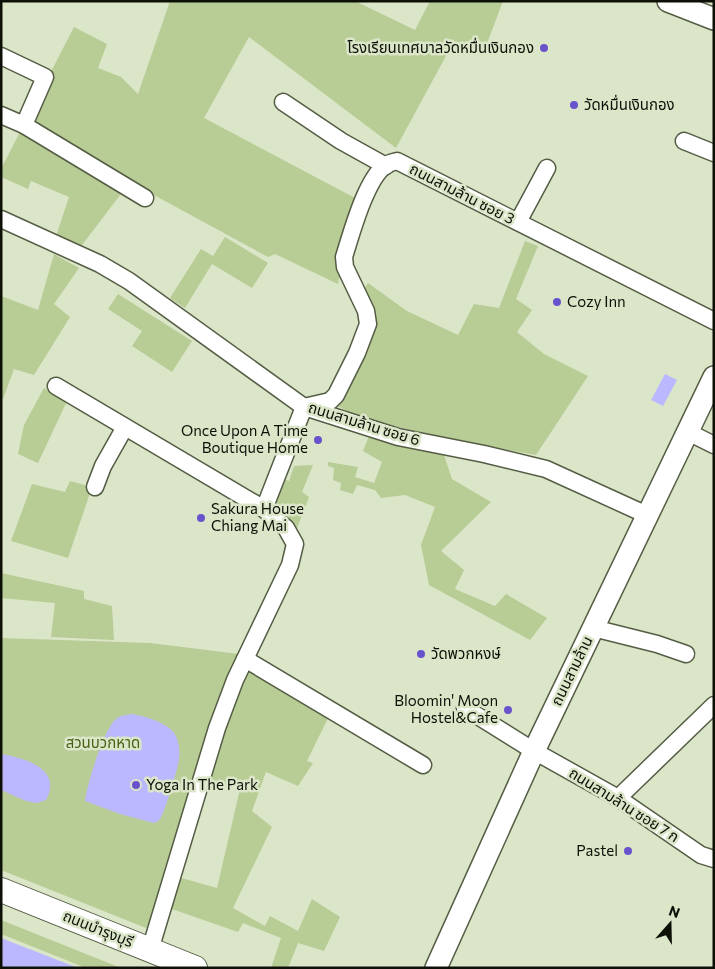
<svg xmlns="http://www.w3.org/2000/svg" width="715" height="969" viewBox="0 0 715 969" font-family="Commissioner,'Noto Sans Thai',sans-serif">
<style>
.green{fill:#b8cc95}
.water{fill:#bcb8ff}
.lines{fill:none;stroke-linecap:round;stroke-linejoin:round}
.minor-casing{stroke:#545d44;stroke-width:19}
.tertiary-casing{stroke:#545d44;stroke-width:24}
.secondary-casing{stroke:#545d44;stroke-width:26}
.minor{stroke:#fff;stroke-width:16}
.tertiary{stroke:#fff;stroke-width:21}
.secondary{stroke:#fff;stroke-width:24}
.poi-dot{fill:#6853cc;stroke:#dbe6c9;stroke-width:2}
.labels{text-anchor:middle;stroke-width:5;stroke-linejoin:round;paint-order:stroke}
.poi-label{font-size:15px;fill:#0d1007;stroke:#dbe6c9;text-anchor:start}
.street-label{font-size:15px;fill:#0d1007;stroke:#dbe6c9}
.park-label{font-size:15px;fill:#4b6014;stroke:#dbe6c9}
</style>
<rect width="100%" height="100%" fill="#dbe6c9"/>
<g class="green">
<polygon points="170,1 355,1 415,30 430,1 503,1 483,54 453,43 396,148 249,37 204,118 355,198 338,284 275,254 268,257 130,182 79,249 56,236 69,197 31,181 28,189 1,177 1,169 74,27 107,44 98,68 121,77 138,94"/>
<polygon points="225,237 268,263 252,288 212,264 185,308 170,298 201,249 213,256"/>
<polygon points="525,241 538,246 516,299 532,310 517,332 544,354 588,376 536,455 436,437 356,416 334,404 366,341 362,292 368,283 407,311 458,335 474,304 499,308"/>
<polygon points="54,254 79,268 54,304 70,317 34,375 14,369 3,399 1,399 1,296 38,310"/>
<polygon points="118,294 192,341 172,372 132,346 142,331 108,309"/>
<polygon points="44,388 67,401 38,463 18,454 24,425"/>
<polygon points="371,431 442,449 452,479 491,502 441,551 464,570 455,589 495,606 506,594 547,618 530,640 429,585 421,545 435,507 405,495 381,498 375,490 357,485 353,494 340,490 341,483 333,480 334,468 328,466 328,462 358,467 355,477 374,483 382,462 363,451"/>
<polygon points="313,465 302,492 309,497 296,531 270,508 280,478 289,481 294,466"/>
<polygon points="70,481 92,487 68,558 11,541 32,484 65,492"/>
<polygon points="1,573 84,591 84,599 112,606 114,640 51,637 55,603 1,598"/>
<polygon points="1,638 150,643 239,654 151,930 1,870"/>
<polygon points="247,665 329,716 307,761 313,763 298,786 266,772 252,811 272,827 233,908 265,926 270,916 298,931 312,899 340,917 324,951 298,943 288,968 271,968 281,938 243,923 238,932 169,908 178,877 217,888 240,789 207,778"/>
<polygon points="1,920 121,968 86,968 1,934"/>
</g>
<g class="water">
<polygon points="665,374 677,380 663,406 651,400"/>
<path d="M132 714C144 716 166 722 174 733 179 740 180 751 179 759 178 768 165 812 160 819 158 821 157 822 154 823L120 814 85 801C87 784 104 729 116 719 120 715 127 715 132 714Z"/>
<path d="M1 754C25 758 63 769 46 800L37 803 26 801 1 790Z"/>
<polygon points="1,938 78,968 1,968"/>
</g>
<g class="lines">
<g class="minor-casing">
<g id="minor">
<polyline points="1,56 45,77 24,125"/>
<polyline points="283,102 341,141 386,166"/>
<polyline points="1,115 24,125 145,198"/>
<polyline points="684,141 714,153"/>
<polyline points="1,219 100,264 129,281 304,407 398,437 484,454 546,469 647,515"/>
<polyline points="518,222 547,168"/>
<polyline points="56,386 264,509 286,528 295,544 290,565 235,680 217,728 150,950"/>
<path d="M304 407 330 401 336 395 357 353 368 324 366 311 345 267 344 257C351 235 366 178 386 165 389 163 394 162 397 161L714 321"/>
<polyline points="686,431 714,445"/>
<polyline points="95,487 103,466 125,427"/>
<polyline points="264,509 304,407"/>
<polyline points="593,628 657,644 686,654"/>
<polyline points="245,659 423,765"/>
<polyline points="465,708 534,751 618,798 701,855 714,859"/>
<polyline points="618,798 714,705"/>
</g>
</g>
<g class="tertiary-casing">
<g id="tertiary">
<polyline points="668,1 714,19"/>
<polyline points="436,968 534,751 714,377"/>
</g>
</g>
<g class="secondary-casing">
<polyline id="secondary" points="1,890 195,968"/>
</g>
<use href="#minor" class="minor"/>
<use href="#tertiary" class="tertiary"/>
<use href="#secondary" class="secondary"/>
</g>
<g class="poi-dot">
<circle cx="544" cy="48" r="5"/>
<circle cx="574" cy="105" r="5"/>
<circle cx="557" cy="302" r="5"/>
<circle cx="318" cy="440" r="5"/>
<circle cx="201" cy="518" r="5"/>
<circle cx="421" cy="654" r="5"/>
<circle cx="508" cy="710" r="5"/>
<circle cx="136" cy="785" r="5"/>
<circle cx="628" cy="851" r="5"/>
</g>
<g class="labels">
<g class="poi-label">
<text x="534" y="53" text-anchor="end">โรงเรียนเทศบาลวัดหมื่นเงินกอง</text>
<text x="584" y="110">วัดหมื่นเงินกอง</text>
<text x="567" y="307">Cozy Inn</text>
<text x="308" y="436" text-anchor="end">Once Upon A Time<tspan x="308" dy="17">Boutique Home</tspan></text>
<text x="211" y="514">Sakura House<tspan x="211" dy="17">Chiang Mai</tspan></text>
<text x="431" y="659">วัดพวกหงษ์</text>
<text x="498" y="706" text-anchor="end">Bloomin' Moon<tspan x="498" dy="17">Hostel&amp;Cafe</tspan></text>
<text x="146" y="790">Yoga In The Park</text>
<text x="618" y="856" text-anchor="end">Pastel</text>
</g>
<g class="street-label">
<text transform="translate(462 194) rotate(27)" y="5">ถนนสามล้าน ซอย 3</text>
<text transform="translate(364 424) rotate(17)" y="5">ถนนสามล้าน ซอย 6</text>
<text transform="translate(572 671) rotate(-64)" y="5">ถนนสามล้าน</text>
<text transform="translate(624 805) rotate(32)" y="5">ถนนสามล้าน ซอย 7 ก</text>
<text transform="translate(98 929) rotate(22)" y="5">ถนนบำรุงบุรี</text>
</g>
<g class="park-label">
<text x="103" y="748">สวนบวกหาด</text>
</g>
</g>
<rect width="715" height="969" fill="none" stroke="#0d1007" stroke-width="5"/>
<g transform="translate(670 924) rotate(20)" stroke="#dbe6c9" stroke-width="4" paint-order="stroke">
<path d="M0-4L9 19L0 12L-9 19Z" fill="#0d1007"/>
<text y="-8" font-size="14" font-weight="bold" text-anchor="middle" fill="#0d1007">N</text>
</g>
</svg>
